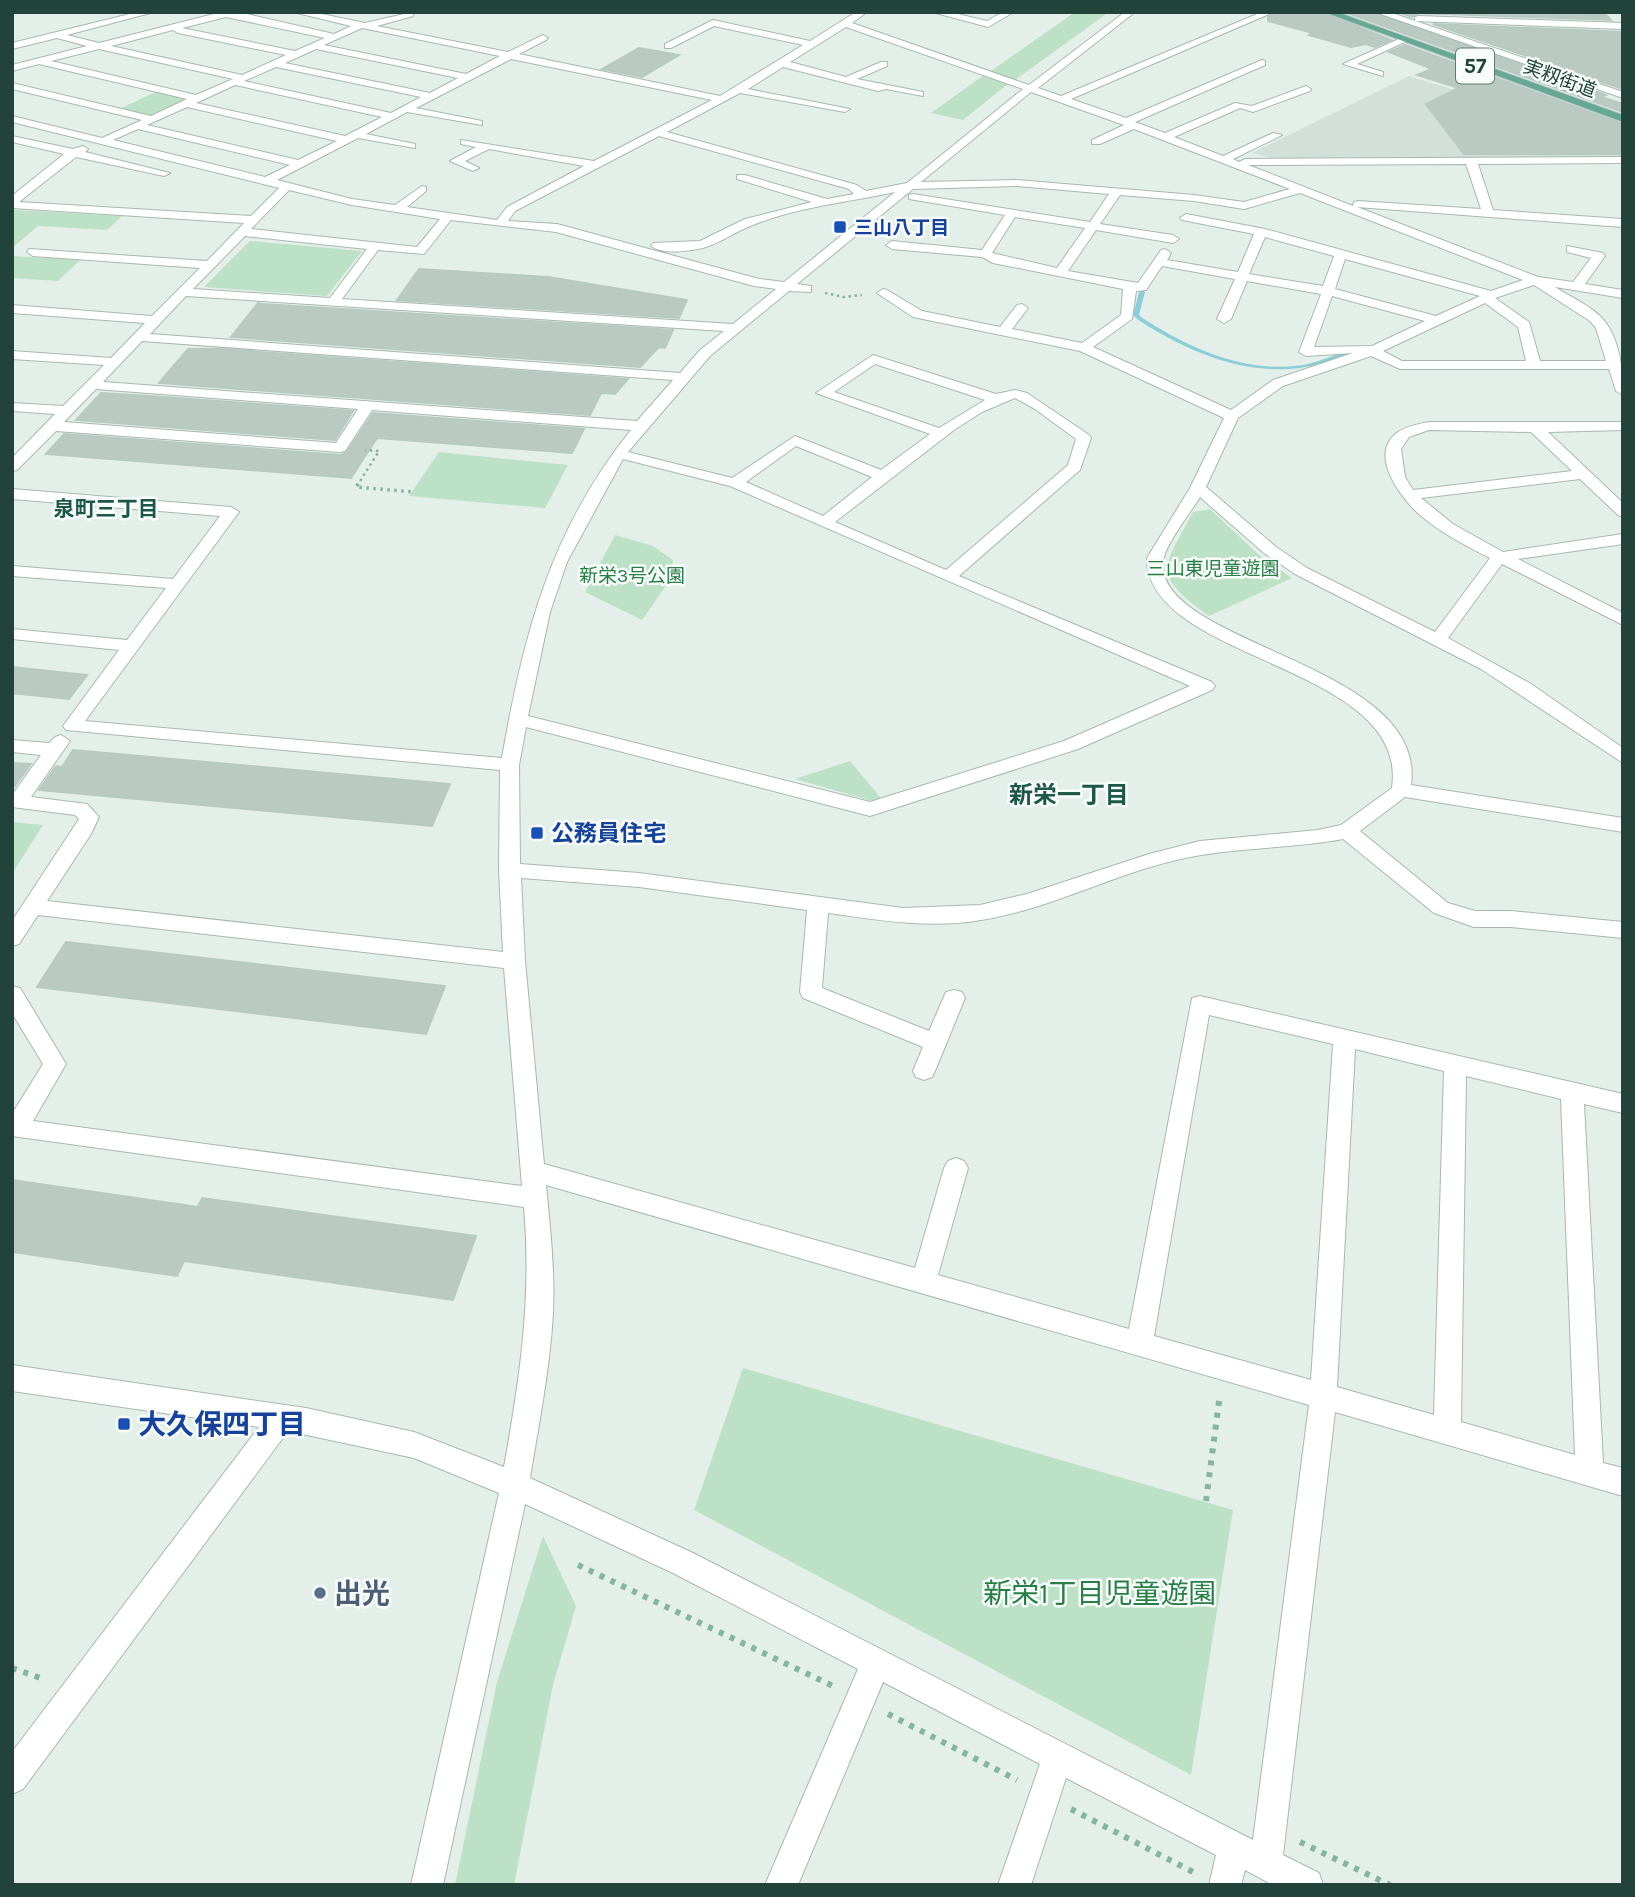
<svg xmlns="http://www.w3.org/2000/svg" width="1635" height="1897" viewBox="0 0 1635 1897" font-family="Karla,'Noto Sans JP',sans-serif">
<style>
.built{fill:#d3dfd9}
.green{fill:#bde1c6}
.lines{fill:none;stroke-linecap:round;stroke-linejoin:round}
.stream{fill:#8bced7;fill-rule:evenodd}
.building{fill:#bacac3;stroke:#b7cac1;stroke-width:2}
.minor-casing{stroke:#a7b8b1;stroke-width:2}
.major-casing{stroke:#c1cac8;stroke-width:2}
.path-far2{stroke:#84b5a4;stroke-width:2.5;stroke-dasharray:2.5 3.5;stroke-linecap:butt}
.path-far1{stroke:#84b5a4;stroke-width:3.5;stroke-dasharray:2.5 4.5;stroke-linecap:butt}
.path{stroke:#84b5a4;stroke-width:6;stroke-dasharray:5 7;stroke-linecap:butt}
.minor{fill:#fff;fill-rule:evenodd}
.major{fill:#67a895;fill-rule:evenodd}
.transit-dot{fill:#1a4fb4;stroke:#f7fbf9;stroke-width:2.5}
.service-dot{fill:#5c6f8a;stroke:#f7fbf9;stroke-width:2.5}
.labels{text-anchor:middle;stroke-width:5;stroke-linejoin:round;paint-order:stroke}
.far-street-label{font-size:19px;fill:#224339;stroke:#f7fbf9}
.far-transit-label{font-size:19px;font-weight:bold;fill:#164399;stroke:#f7fbf9;text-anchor:start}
.far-park-label{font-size:19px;fill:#297d47;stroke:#f7fbf9}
.shield{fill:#f7fbf9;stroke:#627a73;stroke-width:2}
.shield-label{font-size:21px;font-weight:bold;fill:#224339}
.far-neighbourhood-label{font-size:21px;font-weight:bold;fill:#1c5747;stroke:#f7fbf9}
.transit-label{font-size:23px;font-weight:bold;fill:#164399;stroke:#f7fbf9;text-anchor:start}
.neighbourhood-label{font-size:24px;font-weight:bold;fill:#1c5747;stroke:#f7fbf9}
.near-transit-label{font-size:28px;font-weight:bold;fill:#164399;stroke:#f7fbf9;text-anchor:start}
.near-service-label{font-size:28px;font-weight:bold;fill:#4e5e75;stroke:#f7fbf9;text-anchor:start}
.near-park-label{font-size:28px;fill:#297d47;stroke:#f7fbf9}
</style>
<rect width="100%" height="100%" fill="#e5efea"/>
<polygon class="built" points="1484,75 1623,126 1623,157 1271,158 1252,153 1409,76 1452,89"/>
<g class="green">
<polygon points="1075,12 1109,12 1015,80 991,71"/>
<polygon points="984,75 1009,83 963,120 931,113"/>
<path d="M158 91 189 98C155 117 155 119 117 110Z"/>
<polygon points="14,210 122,216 107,230 38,226 12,248"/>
<polygon points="250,241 362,251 327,296 204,287"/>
<polygon points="12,256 80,260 58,281 12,278"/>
<polygon points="439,452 568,465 545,508 409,496"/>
<path d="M1210 509 1258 554 1292 578 1209 616C1151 574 1162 570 1193 512Z"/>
<polygon points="615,535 653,546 673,560 670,580 642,620 585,592"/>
<polygon points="850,761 881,798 872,801 795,779"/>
<polygon points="12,822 43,825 12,874"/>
<polygon points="743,1368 1233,1510 1191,1775 694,1510"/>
<polygon points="543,1536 576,1606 553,1685 514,1885 455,1885 497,1682"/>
</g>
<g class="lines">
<path class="stream" d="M1142 290 1145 292 1139 315 1141 317C1188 348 1245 374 1303 365 1319 362 1334 355 1349 350L1354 351C1347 355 1338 358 1329 361 1263 384 1193 356 1137 319L1133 315 1139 292Z"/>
</g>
<g class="building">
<polygon points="1276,12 1322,12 1391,40 1375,47 1366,44 1351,47 1309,35 1313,33 1268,21 1268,17"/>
<polygon points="1345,12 1373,12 1606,95 1601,97 1623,104 1623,112"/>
<polygon points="1398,12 1606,15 1611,20 1418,13 1412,17"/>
<polygon points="1433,24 1623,32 1623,89"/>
<polygon points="1405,45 1623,124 1623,154 1464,154 1426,104 1459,88 1417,75 1432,69 1389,52"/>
<polygon points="639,48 679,55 642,77 602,69"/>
<polygon points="419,269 548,277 687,300 679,318 397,300"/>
<polygon points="258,303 263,304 673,330 665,348 659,347 640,367 231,337"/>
<polygon points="188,349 221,349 628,379 615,394 601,393 590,415 159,383"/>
<polygon points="101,393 149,396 353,411 335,440 76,420"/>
<polygon points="373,413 584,429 572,453 377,438 351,478 46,454 64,434 341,455 347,452"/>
<polygon points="12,667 87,675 69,699 12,693"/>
<polygon points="73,750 450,784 432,826 39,790 56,766 62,767"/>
<polygon points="12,763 31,764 14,787 12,787"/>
<polygon points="66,942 445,986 426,1034 37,987"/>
<polygon points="12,1180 198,1207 202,1198 476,1236 453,1300 184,1261 177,1276 12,1252"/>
</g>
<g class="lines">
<g class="minor-casing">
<g id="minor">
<path d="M138 12H154L67 35 99 43 222 12H238L334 34 351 26 293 12H312L365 23 413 12V16L377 26 508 52 543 35 548 38 546 40 519 54 720 96 803 45 714 26 671 48H665V44L713 20 810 41 856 12H867L852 23 1029 85 1125 12H1135L1038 88 1061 96 1262 12H1274L1071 99 1126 118 1262 60 1265 61V65L1135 122 1165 133 1235 103 1252 106 1306 86 1311 89 1310 91 1253 112 1240 108 1174 137 1223 156 1273 133 1282 135 1233 159 1239 162 1245 159 1623 157V163L1478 164 1493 210 1623 219V227L1357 207 1538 277 1573 282 1591 258 1567 252V246L1603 253 1605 256 1585 284 1623 290V298L1555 287C1569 296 1589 305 1601 317 1620 337 1623 370 1623 395L1616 391 1609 369H1400L1371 356 1283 386 1238 418 1206 487 1276 547 1307 568 1435 632 1490 558C1466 546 1441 533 1420 515 1401 498 1367 454 1398 432 1407 426 1419 424 1429 422H1623V430L1548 432 1623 503V517L1618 515 1580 479 1421 498 1453 524 1503 552 1623 534V544L1518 559 1623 613V625L1502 564 1448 638 1531 684 1623 748V763L1481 669 1295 574 1264 553 1200 497C1191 512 1164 546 1163 562 1156 645 1428 663 1411 785L1623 818V832L1405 797 1360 831 1448 903 1475 911H1511L1623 922V938L1511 927H1474L1434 913 1343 839C1296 848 1248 847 1201 855 1125 867 1057 908 981 920 930 929 878 920 828 913L822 988 929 1031 946 992 954 990 962 992 965 998 935 1071 932 1077 924 1080 916 1077 913 1071 923 1047 803 998 800 992 807 910 639 887 521 878 525 961 544 1164 915 1268 944 1168 948 1161 956 1158 964 1161 968 1168 938 1275 1129 1329 1192 998 1200 996 1623 1094V1113L1584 1104 1603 1463 1623 1468V1496L1335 1412 1283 1855 1319 1873 1323 1885H1273L1245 1870 1241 1885H1209L1216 1855 1066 1778 1031 1885H998L1040 1764 883 1682 798 1885H765L858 1669 673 1573 525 1504 443 1885H411L499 1493 414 1458 288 1431 23 1789 12 1794V1752L259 1427 12 1391V1365L306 1408 414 1432 504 1467C520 1378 532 1297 524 1207L12 1136V1114L43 1064 12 1013V986L20 988 66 1064 33 1121 522 1186 504 968 38 915 19 944 12 946V921L79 819 75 815 12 807V795L41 755 12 752V740L49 743 55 737 61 735 70 741 31 797 87 804 99 817 91 834 47 901 503 952 499 870 500 770 66 730 63 726 66 722 119 650 12 639V629L127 640 166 588 12 576V566L173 579 220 516 12 499V489L231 507 239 512 85 721 502 758C524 633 550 531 631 430L372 410 345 451 340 452 56 431 17 470 12 471V458L55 414 12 411V403L63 406 104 365 12 359V351L111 358 145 323 12 313V305L152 316 200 268 33 256 27 252 29 249 207 261 244 223 12 208V196L64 154 12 142V136L73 149 83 146 88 149 85 152 170 173 164 176 76 157 19 202 251 216 279 188 12 122V116L102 138 142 120 12 89V83L151 116 187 99 39 64 12 71V65L87 46 57 38 12 49V43ZM226 17 325 38 295 51 182 28ZM846 27 1023 89 907 183 866 191 857 185 667 132 740 93 845 112 850 109 748 89 783 67 878 91 886 89 923 96V92L857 79 887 66V62H881L846 77 790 62ZM362 28 500 56 466 74 324 45ZM173 30 178 33 286 55 242 75 111 46ZM99 49 233 79 196 95 51 61ZM316 49 458 78 430 93 285 63ZM511 59 712 100 594 161 461 140V144L476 147 450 161 473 171 479 168 465 161 489 149 584 166 507 207 497 220 407 207 426 191V187L422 186 395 205 352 199 277 180 358 138 415 148V144L366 134 407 112 482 125V121L416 108ZM276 67 421 97 391 113 244 81ZM235 85 382 117 345 136 196 103ZM1031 92 1124 125 1092 140V144H1100L1134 129 1290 189 1244 202 1194 195 1017 180 921 182ZM187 107 337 141 298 160 147 125ZM138 129 290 165 265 177 113 140ZM659 136 849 189 854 194 827 199 745 175H737V179L812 202 745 219 700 241 653 243 651 246C662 255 690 251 703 248 721 243 736 231 753 225 797 207 849 202 895 192L784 282 759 279 557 224 508 221 515 211ZM1466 164 1481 209 1358 201 1354 202 1353 206 1248 165ZM1017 186 1109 194 1090 222 913 194 909 195V199L1005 215 982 250 892 241 886 245 892 249 982 257 993 263 1123 289 1121 315 1082 343 1012 329 1028 308 1022 304 1017 305 1000 327 922 311 887 290 883 289 877 293 913 317 1080 351 1224 418 1190 488 1147 558C1146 662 1410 664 1392 788L1341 825 1318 830 1200 841 1149 854 1027 894 980 905 903 908 639 873 520 864 519 765 526 727 870 816 1078 749 1212 690 1215 686 1212 682 959 576 1080 470 1091 438 1089 435 1027 393 1015 390 996 394 873 355 816 393 930 434 881 470 795 436 732 478 628 452 710 356 789 291 811 292V286L797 284 913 189ZM289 190 352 205 440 219 417 247 251 229ZM1300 193 1523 280 1491 291 1265 229 1186 214 1180 218 1182 220 1254 234 1238 272 1167 260 1171 253 1165 249 1161 250 1138 283 1068 271 1096 230 1173 243 1179 239 1173 235 1100 224 1120 195 1194 201 1244 209ZM1015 217 1085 228 1057 268 992 253ZM451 220 556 232 754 286 776 289 733 324 342 299 378 250 424 254ZM245 236 367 249 330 298 193 289ZM1265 237 1334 256 1323 286 1249 274ZM1345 259 1480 296 1436 316 1335 289ZM1162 266 1235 279 1217 319 1224 323 1231 319 1247 281 1321 294 1299 352 1306 356 1353 353 1273 380 1231 410 1093 347 1132 319 1136 291 1146 290ZM1534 285 1590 321 1596 328 1606 361H1540L1529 322 1495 298ZM186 296 724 331 700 350 680 373 150 334ZM1332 296 1425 321 1372 346 1314 347ZM1485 303 1518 327 1526 361H1402L1383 351ZM142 341 673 380 637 421 103 382ZM875 364 985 400 939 428 834 392ZM96 389 358 409 336 443 64 422ZM1015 398 1035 409 1076 439 1068 465 946 570 835 522 954 430 982 412ZM1429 430 1531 432 1572 471 1413 490 1405 477 1401 449 1409 437ZM796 446 872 477 823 516 746 482ZM623 459 730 486 1190 686 1064 741 870 802 528 716 550 612 567 562ZM1209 1015 1333 1044 1311 1380 1154 1336ZM1355 1049 1444 1071 1434 1415 1337 1387ZM1466 1076 1561 1099 1575 1455 1461 1422ZM546 1185 1309 1405 1253 1840 693 1553 530 1478C539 1423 550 1368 553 1313 555 1270 550 1227 546 1185Z"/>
<polygon points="932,12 949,12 987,21 1003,12 1014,12 988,27"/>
<polygon points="1375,12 1389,12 1623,92 1623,98"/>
<polygon points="1418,16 1623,23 1623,29 1415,21 1415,17"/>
<polygon points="1401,38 1409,40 1357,64 1383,72 1383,76 1343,64"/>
</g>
</g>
<g class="major-casing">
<polygon id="major" points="1324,12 1337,12 1623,115 1623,122"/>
</g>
<g class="path-far2">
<polyline points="825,293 844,297 862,295"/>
<polyline points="357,486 379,451 365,450"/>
</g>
<polyline class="path-far1" points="358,484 356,487 414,492"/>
<g class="path">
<polyline points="1206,1501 1220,1394"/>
<polyline points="578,1565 833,1686"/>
<polyline points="12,1668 46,1680"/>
<polyline points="888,1714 1017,1780"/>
<polyline points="1071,1809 1197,1874"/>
<polyline points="1300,1842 1390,1885"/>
</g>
<use href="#minor" class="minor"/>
<use href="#major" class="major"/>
</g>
<g class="transit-dot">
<rect x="833" y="220" width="14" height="14" rx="3.5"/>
<rect x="530" y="826" width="14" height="14" rx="3.5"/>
<rect x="117" y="1417" width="14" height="14" rx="3.5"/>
</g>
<circle class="service-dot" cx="320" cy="1593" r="7"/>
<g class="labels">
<g class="far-street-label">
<text transform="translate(1560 78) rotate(20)" y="7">実籾街道</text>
</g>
<g class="far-transit-label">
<text x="854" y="234">三山八丁目</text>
</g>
<g class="far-park-label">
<text x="1213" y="575">三山東児童遊園</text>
<text x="632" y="582">新栄3号公園</text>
</g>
<rect class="shield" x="1456" y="48.5" width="38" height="35" rx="5"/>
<g class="shield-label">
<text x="1475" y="73">57</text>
</g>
<g class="far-neighbourhood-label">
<text x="106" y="516">泉町三丁目</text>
</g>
<g class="transit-label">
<text x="551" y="841">公務員住宅</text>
</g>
<g class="neighbourhood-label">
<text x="1069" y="803">新栄一丁目</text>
</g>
<g class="near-transit-label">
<text x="138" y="1434">大久保四丁目</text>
</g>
<g class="near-service-label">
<text x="334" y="1603">出光</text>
</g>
<g class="near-park-label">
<text x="1100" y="1603">新栄1丁目児童遊園</text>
</g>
</g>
<rect width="1635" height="1897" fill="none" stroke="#224339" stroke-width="28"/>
</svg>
